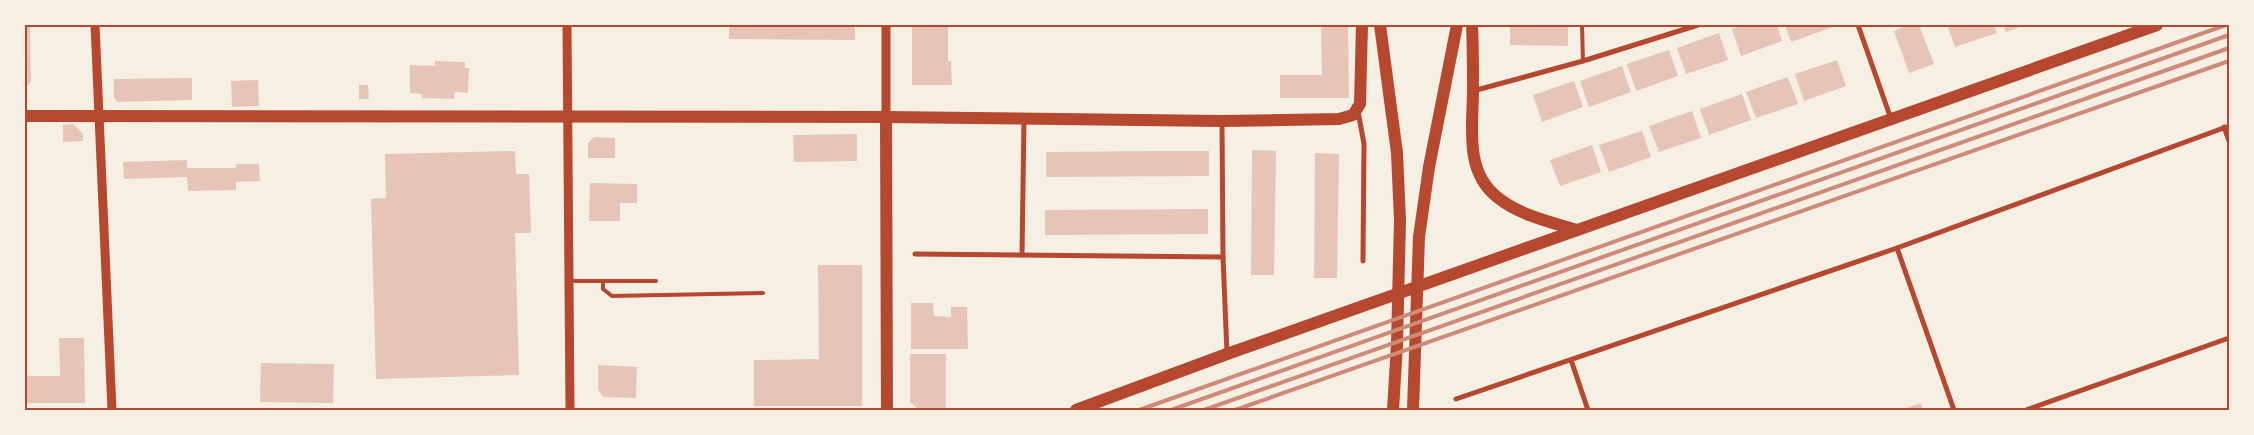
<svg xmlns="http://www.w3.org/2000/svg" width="2254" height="435" viewBox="0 0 2254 435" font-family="'IBM Plex Sans',sans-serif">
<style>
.building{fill:#e6c5b7}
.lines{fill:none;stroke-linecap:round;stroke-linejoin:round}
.service{stroke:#b5482f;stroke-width:4}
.minor{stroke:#b5482f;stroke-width:5}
.tertiary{stroke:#b5482f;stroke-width:9}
.primary{stroke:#b5482f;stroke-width:12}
.rail{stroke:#cf8b77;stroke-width:4}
.neatline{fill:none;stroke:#b5482f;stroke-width:2}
</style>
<rect width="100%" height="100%" fill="#f6efe4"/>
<g class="building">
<polygon points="25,25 30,25 31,82 25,88"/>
<polygon points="729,25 855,25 855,40 729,39"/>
<polygon points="912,25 948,25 948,61 951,61 952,85 912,85"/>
<polygon points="1321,25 1348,25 1349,98 1280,98 1280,75 1322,75"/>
<polygon points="1510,25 1568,25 1568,46 1510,45"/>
<polygon points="1744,25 1777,25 1782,41 1741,56 1732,29"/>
<polygon points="1785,25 1832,25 1833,27 1791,42"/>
<polygon points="1909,25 1919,25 1934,64 1909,73 1894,31"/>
<polygon points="1947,25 1994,25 1997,33 1955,47"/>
<polygon points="2003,25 2025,25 2006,32"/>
<polygon points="1719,33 1728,60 1686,74 1677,48"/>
<polygon points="1669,50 1678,76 1636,91 1627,64"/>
<polygon points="1837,60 1846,86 1804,101 1795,74"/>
<polygon points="435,61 465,62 465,68 469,68 468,93 455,92 454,99 422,98 422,94 410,93 410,65 435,66"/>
<polygon points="1622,66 1631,92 1589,107 1580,81"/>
<polygon points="1788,77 1798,104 1756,118 1746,92"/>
<polygon points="192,78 192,100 117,102 114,97 114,79"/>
<polygon points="258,80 259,106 232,107 231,81"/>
<polygon points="1574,81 1583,107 1542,122 1533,95"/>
<polygon points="359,85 368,85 369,99 359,99"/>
<polygon points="1742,94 1751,120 1709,135 1700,109"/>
<polygon points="1692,111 1701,138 1659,152 1649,126"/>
<polygon points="73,124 83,134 83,141 63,142 63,125"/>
<polygon points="1642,131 1651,157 1609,172 1599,145"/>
<polygon points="857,134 857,161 794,162 793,135"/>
<polygon points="594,137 615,138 615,158 588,158 588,143"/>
<polygon points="1592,145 1601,172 1560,186 1550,160"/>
<polygon points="1252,150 1276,151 1274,275 1251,275"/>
<polygon points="515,151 516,174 529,174 531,233 515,233 519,375 376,379 371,199 386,198 385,154"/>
<polygon points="1162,151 1209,151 1209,176 1046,177 1046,152"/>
<polygon points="1315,153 1339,154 1337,278 1314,278"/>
<polygon points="187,160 187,168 236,168 236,164 259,164 260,181 236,182 236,190 188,191 187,177 124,179 123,162"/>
<polygon points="590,183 637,184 637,203 620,203 620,221 589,221"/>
<polygon points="1208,209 1208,234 1045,235 1045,210"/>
<polygon points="818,265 862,265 862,406 754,406 754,360 819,359"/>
<polygon points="911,303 933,303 934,316 951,317 951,307 967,307 968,349 911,349"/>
<polygon points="59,338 84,338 85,403 25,403 25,376 60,376"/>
<polygon points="910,354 946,354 946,410 919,410 910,402"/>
<polygon points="261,363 334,364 333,403 260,402"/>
<polygon points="598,365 637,367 636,398 603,397 598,389"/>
<polygon points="1921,403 1923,410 1901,410"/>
</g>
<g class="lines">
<g class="service">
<polyline points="1582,25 1583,61"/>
<polyline points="569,281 656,281"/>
<polyline points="603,281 603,289 612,296 763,293"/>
</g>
<g class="minor">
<polyline points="1858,25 1891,119"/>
<polyline points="1473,91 1583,61 1698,25"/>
<polyline points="1358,111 1364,144 1363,261"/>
<polyline points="1222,122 1223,257 1227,353"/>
<polyline points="2224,127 2229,141"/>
<polyline points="1897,248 1954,410"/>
<polyline points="915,254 1223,257"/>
<polyline points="1022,255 1024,119"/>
<polyline points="1571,360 1588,410"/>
<polyline points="1456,399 1897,248 2229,126"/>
<polyline points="2026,410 2229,338"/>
</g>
<g class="tertiary">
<polyline points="95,25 112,410"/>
<polyline points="567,25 570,410"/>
<polyline points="886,25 886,117"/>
</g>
<g class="primary">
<polyline points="1380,25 1397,153 1400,220 1397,344 1393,410"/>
<path d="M1472 25C1473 47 1473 68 1473 90 1473 126 1464 171 1497 197 1519 215 1550 222 1577 230"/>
<polyline points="25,116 886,117 1222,121 1339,119 1353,115 1360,104 1362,25"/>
<polyline points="886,117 887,410"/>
<polyline points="1076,410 1227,354 2157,25"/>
<polyline points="1413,410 1419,237 1429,167 1457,25"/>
</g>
<g class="rail">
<polyline points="1139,410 2226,25"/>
<polyline points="1171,410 2229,35"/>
<polyline points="1204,410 2229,48"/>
<polyline points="1235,410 2229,61"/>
</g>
</g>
<rect width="2254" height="435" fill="none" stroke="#f6efe4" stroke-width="52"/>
<rect x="26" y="26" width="2202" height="383" class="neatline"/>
</svg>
